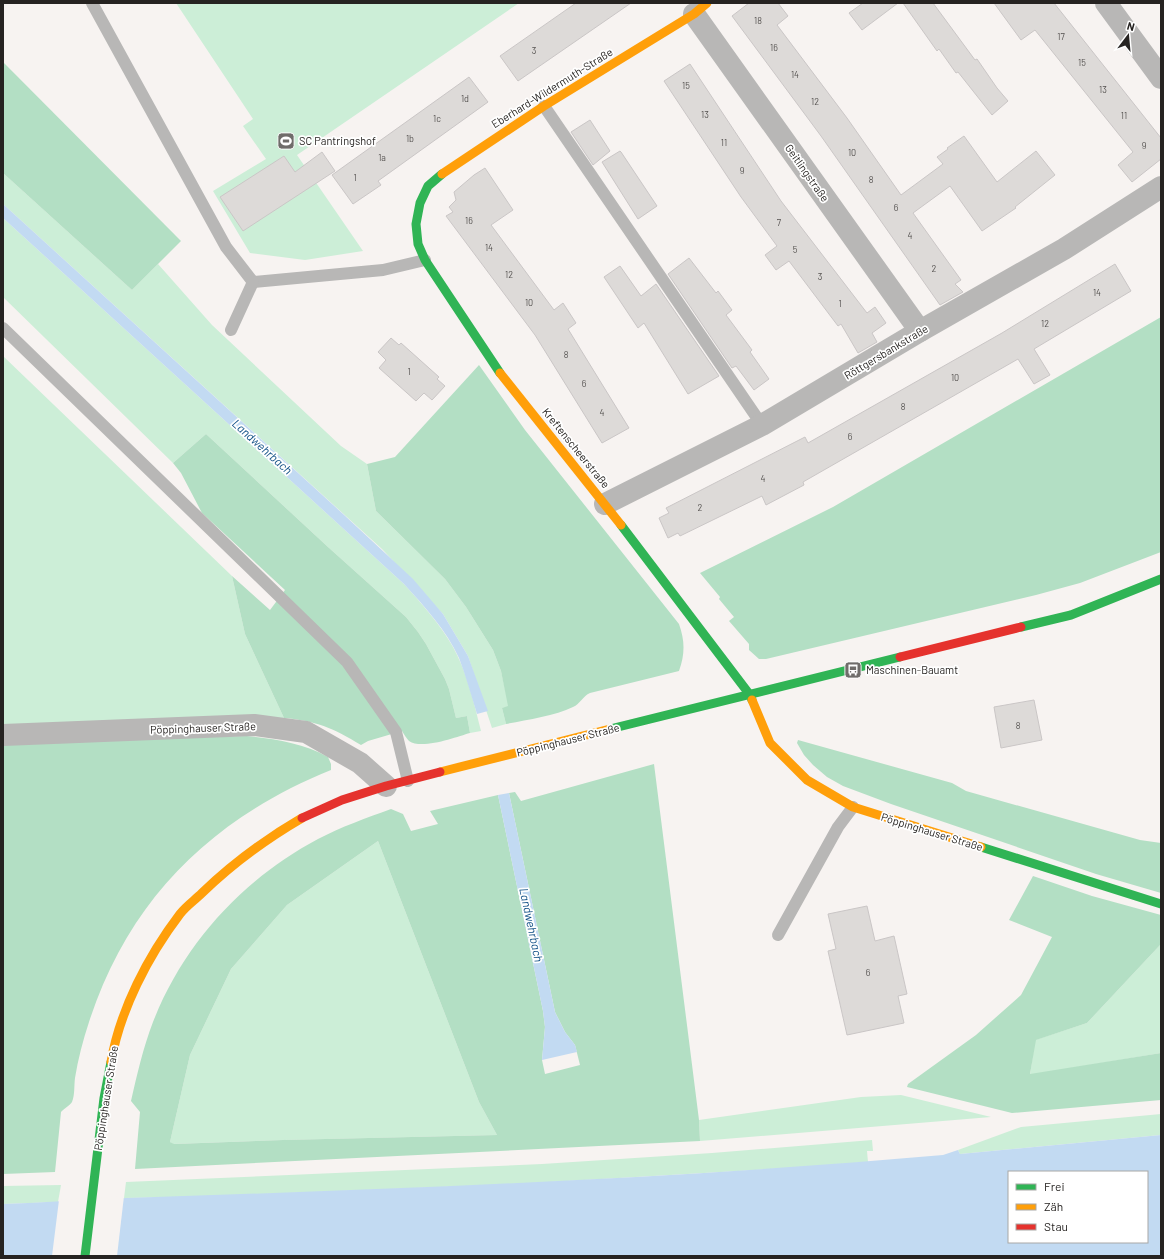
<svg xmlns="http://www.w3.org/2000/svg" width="1164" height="1259" viewBox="0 0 1164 1259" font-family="Barlow,sans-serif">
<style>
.green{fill:#cceed7}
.forest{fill:#b3dfc4;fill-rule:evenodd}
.water{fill:#c2daf2;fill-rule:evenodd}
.pier{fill:#f7f3f1}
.building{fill:#dddad8;stroke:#cac6c6}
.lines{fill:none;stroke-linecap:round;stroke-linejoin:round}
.lane{stroke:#b8b7b6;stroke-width:12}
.street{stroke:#b8b7b6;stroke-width:22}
.fast{stroke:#30b455;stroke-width:9}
.slow{stroke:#ff9f0a;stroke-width:9}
.jam{stroke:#e5322d;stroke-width:9}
.labels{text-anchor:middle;stroke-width:3.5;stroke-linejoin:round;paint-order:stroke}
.number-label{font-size:9px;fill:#555250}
.street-label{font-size:11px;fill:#262321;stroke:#fff}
.poi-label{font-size:11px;fill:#262321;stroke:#fff;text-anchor:start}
.water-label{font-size:12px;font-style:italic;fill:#125187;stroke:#fff}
</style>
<rect width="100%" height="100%" fill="#f7f3f1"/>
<g class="green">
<polygon points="176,3 519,3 297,155 363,251 305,260 250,253 213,191 266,159 243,126 253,119"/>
<polygon points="3,173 132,290 158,264 212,325 341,446 367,464 376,511 445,579 466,607 493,650 501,671 509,707 502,708 506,724 492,728 468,656 443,614 382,549 3,204"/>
<path d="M3 218 404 584C422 604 440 624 453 647 467 672 474 703 481 731L470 733 467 716 456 718 449 689 445 679 426 644 418 632 406 617 328 547 206 434 173 463 3 297Z"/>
<polygon points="3,356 232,576 245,634 284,718 3,728"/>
<polygon points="378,841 479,1102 497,1135 284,1140 173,1144 170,1142 190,1055 231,969 287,905"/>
<polygon points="1161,944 1161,1053 1030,1075 1035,1040 1087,1023"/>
<polygon points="901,1095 991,1117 700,1141 699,1120 861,1097"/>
<polygon points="1161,1114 1161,1135 960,1154 958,1150 1021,1127"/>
<polygon points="872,1140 873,1151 867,1151 868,1162 789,1168 516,1184 192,1197 124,1198 126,1182 542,1164 712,1153"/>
<polygon points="61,1185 58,1202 3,1204 3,1186"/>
</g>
<g class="forest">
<polygon points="3,62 181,241 132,290 3,173"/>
<polygon points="1161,317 1161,552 1080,583 1036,595 766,659 759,659 749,650 749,644 729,621 734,617 719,599 720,597 700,573 833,507"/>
<path d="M479 365 525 430 679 624C685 641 685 654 679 671L590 693C583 696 580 704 573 707 555 716 526 720 506 724L502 708 508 706 501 671 493 650 466 607 445 579 376 511 367 464 395 457Z"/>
<path d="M206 434 328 547 406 617 418 632 426 644 445 679 449 689 456 718 467 716 470 733C456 737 422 750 409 741 406 738 404 734 402 731L368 741 361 745C333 728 317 721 284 718L245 634 232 576 270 610 285 590 202 513 181 473 173 463Z"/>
<path d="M247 736C274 739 303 743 328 757L331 764V770C212 818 129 899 89 1022 83 1040 78 1059 75 1078 74 1085 75 1095 72 1102 70 1105 64 1109 61 1112L55 1172 3 1174V743Z"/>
<polygon points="798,740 952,783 966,791 1140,840 1161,843 1161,893 1096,874 891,804 843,786 827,777 813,765 804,755 797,743"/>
<path d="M654 764 699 1120 700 1141 135 1169 140 1112 131 1101C137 1075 143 1048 153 1022 184 943 243 879 318 839 341 827 366 818 391 809L403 814 411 831 438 824 430 811 498 795 543 1011 545 1027 542 1060 545 1074 580 1065 575 1045 565 1032 555 1012 509 793 515 792 521 801ZM378 841 479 1102 497 1135 283 1140 174 1144 170 1142 190 1055 231 969 287 905Z"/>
<polygon points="1033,876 1092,896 1161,915 1161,944 1087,1023 1036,1040 1030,1074 1161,1053 1161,1100 1012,1113 907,1087 908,1084 976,1035 1021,995 1052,937 1009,920"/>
</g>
<g class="water">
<path d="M3 204 342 513 413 579 443 614 468 656 488 711 477 714C471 695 466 676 459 658 446 630 425 607 404 584L3 218Z"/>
<polygon points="509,793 555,1012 565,1032 575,1045 577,1052 542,1060 545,1027 543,1011 498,795"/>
<path d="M1161 1135V1256H3V1204C44 1203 85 1199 126 1198 398 1189 671 1179 943 1155L958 1150 960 1154ZM1009 1172H1147V1242H1009Z"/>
</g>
<polygon class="pier" points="124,1196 117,1256 52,1256 59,1200"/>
<g class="building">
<polygon points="576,3 631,3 518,81 500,56"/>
<polygon points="749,3 778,3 788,16 777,25 847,118 901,195 943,164 937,157 948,149 947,148 964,136 997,182 1036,151 1055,175 1015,207 1016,208 982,231 950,186 913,213 961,280 955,284 963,292 940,305 821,136 732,16"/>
<polygon points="863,3 898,3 862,30 849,13"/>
<polygon points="903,3 933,3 975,60 977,59 997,88 1008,101 992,115 958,72 956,73 939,49 937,51"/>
<polygon points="994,3 1054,3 1161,138 1161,159 1132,182 1118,165 1133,152 1035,30 1021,40"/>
<polygon points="690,64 781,201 867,313 875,307 886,323 872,333 877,342 858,353 841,324 838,326 789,261 776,270 765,255 777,246 741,197 664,81"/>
<polygon points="469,77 488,102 378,181 381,185 353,204 332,175"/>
<polygon points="590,120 610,151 593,165 571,132"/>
<polygon points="620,151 621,152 657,206 638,219 602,162"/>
<polygon points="322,152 335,171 243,231 220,197 284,156 295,172"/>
<polygon points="485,168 513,210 491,225 554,310 563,303 576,323 568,329 629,428 602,443 535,335 446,216 453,212 449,207 456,200 454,192 474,175"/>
<polygon points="689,258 716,293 718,291 732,310 726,315 752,350 750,352 769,379 754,390 736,366 732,368 668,274"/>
<polygon points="1115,264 1131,291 1034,349 1050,375 1034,384 1018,359 803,482 804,485 766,505 762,496 680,536 678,533 668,538 659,518 669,513 666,508 805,437 808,443 1002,333"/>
<polygon points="620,266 641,296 656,284 719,376 688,394 644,323 638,328 604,277"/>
<polygon points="391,338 399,345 401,343 439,377 437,379 445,386 432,400 424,393 416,401 379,368 386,360 378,352"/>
<polygon points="1034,700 1042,740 1001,748 994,707"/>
<polygon points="867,906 875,941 894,936 907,994 898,996 904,1023 847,1035 828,951 836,949 828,914"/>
</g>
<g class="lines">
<g class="lane">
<polyline points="92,3 226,247 253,282 383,270 425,260"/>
<polyline points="544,106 762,425"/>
<polyline points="3,328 347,662 396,732 408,781"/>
<polyline points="231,330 253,282"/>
<polyline points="778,935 838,827 853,807"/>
</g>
<g class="street">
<polyline points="1106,3 1161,78"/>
<polyline points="694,14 920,331"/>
<polyline points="605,504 762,425 920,331 1064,249 1161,187"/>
<polyline points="3,735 254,725 306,732 360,763 386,786"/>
</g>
<g class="fast">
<polyline points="442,174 428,186 420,203 416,224 418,244 425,260 500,373"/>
<polyline points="621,525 750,695 752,700"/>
<polyline points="1021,627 1071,615 1161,579"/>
<polyline points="610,729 900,657"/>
<polyline points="981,847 1161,904"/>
<polyline points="85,1256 104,1098 111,1062"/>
</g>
<g class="slow">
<polyline points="442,174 544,106 694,14 707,3"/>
<polyline points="500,373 621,525"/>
<polyline points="752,700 770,743 807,780 853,807 981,847"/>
<polyline points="440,772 610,729"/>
<path d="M111 1062C120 1010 148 956 180 914 186 906 195 900 202 893 232 864 266 839 302 818"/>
</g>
<g class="jam">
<polyline points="900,657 1021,627"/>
<polyline points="302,818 342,800 386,786 440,772"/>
</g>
</g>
<defs>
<g id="stadium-square" transform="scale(0.9)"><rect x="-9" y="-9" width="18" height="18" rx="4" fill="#6f6c6a" stroke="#fff"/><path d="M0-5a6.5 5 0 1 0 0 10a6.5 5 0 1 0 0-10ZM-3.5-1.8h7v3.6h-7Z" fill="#fff"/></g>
<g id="bus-square" transform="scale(0.9)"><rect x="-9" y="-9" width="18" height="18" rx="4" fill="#6f6c6a" stroke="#fff"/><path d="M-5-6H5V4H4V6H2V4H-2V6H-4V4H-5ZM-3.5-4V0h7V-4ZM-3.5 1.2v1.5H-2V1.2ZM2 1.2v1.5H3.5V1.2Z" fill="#fff"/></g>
</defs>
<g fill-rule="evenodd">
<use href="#stadium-square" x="286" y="141"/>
<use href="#bus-square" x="853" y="670"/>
</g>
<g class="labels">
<g class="number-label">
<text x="758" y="24">18</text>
<text x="1061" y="40">17</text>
<text x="774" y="51">16</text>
<text x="534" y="54">3</text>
<text x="1082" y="66">15</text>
<text x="795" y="78">14</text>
<text x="686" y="89">15</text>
<text x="1103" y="93">13</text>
<text x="465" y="102">1d</text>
<text x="815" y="105">12</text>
<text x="705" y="118">13</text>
<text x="1124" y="119">11</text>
<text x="437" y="122">1c</text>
<text x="410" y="142">1b</text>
<text x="724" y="146">11</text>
<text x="1144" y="149">9</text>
<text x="852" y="156">10</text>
<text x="382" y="161">1a</text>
<text x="742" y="174">9</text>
<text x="355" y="181">1</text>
<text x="871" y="183">8</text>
<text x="896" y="211">6</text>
<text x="469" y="224">16</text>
<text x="779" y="226">7</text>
<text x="910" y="239">4</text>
<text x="489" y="251">14</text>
<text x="795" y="253">5</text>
<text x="934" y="272">2</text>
<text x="509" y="278">12</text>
<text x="820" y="280">3</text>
<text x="1097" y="296">14</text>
<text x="529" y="306">10</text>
<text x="840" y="307">1</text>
<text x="1045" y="327">12</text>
<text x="566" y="358">8</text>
<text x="409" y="375">1</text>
<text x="955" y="381">10</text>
<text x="584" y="387">6</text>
<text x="903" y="410">8</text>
<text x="602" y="416">4</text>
<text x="850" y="440">6</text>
<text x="763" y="482">4</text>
<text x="700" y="511">2</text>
<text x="1018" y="729">8</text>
<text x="868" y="976">6</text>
</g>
<g class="street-label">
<text transform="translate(552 88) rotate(-32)" y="4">Eberhard-Wildermuth-Straße</text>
<text transform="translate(807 173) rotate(55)" y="4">Geitlingstraße</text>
<text transform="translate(886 352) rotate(-31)" y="4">Röttgersbankstraße</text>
<text transform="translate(576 448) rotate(51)" y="4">Kreftenscheerstraße</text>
<text transform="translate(203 728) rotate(-2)" y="4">Pöppinghauser Straße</text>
<text transform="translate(568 740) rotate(-14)" y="4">Pöppinghauser Straße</text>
<text transform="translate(932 832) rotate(17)" y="4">Pöppinghauser Straße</text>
<text transform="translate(106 1098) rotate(-81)" y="4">Pöppinghauser Straße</text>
</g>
<g class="poi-label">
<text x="299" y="145">SC Pantringshof</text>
<text x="866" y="674">Maschinen-Bauamt</text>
</g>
<g class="water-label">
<text transform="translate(262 447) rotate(42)" y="4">Landwehrbach</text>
<text transform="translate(531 925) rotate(78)" y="4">Landwehrbach</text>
</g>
</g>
<rect width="1164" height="1259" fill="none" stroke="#262321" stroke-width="8"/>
<rect x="1008" y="1171" width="140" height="72" fill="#ffffff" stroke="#a8a7a6"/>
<rect x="1016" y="1184" width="20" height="6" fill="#30b455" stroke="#a8a7a6"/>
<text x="1044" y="1191" font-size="12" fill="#262321">Frei</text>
<rect x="1016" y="1204" width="20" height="6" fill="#ff9f0a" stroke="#a8a7a6"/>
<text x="1044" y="1211" font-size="12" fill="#262321">Zäh</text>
<rect x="1016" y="1224" width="20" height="6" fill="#e5322d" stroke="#a8a7a6"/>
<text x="1044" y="1231" font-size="12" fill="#262321">Stau</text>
<g transform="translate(1128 36) rotate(16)" stroke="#ffffff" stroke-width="3" paint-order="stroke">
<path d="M0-3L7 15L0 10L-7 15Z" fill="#262321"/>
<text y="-6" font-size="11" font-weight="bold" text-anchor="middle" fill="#262321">N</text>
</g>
</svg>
